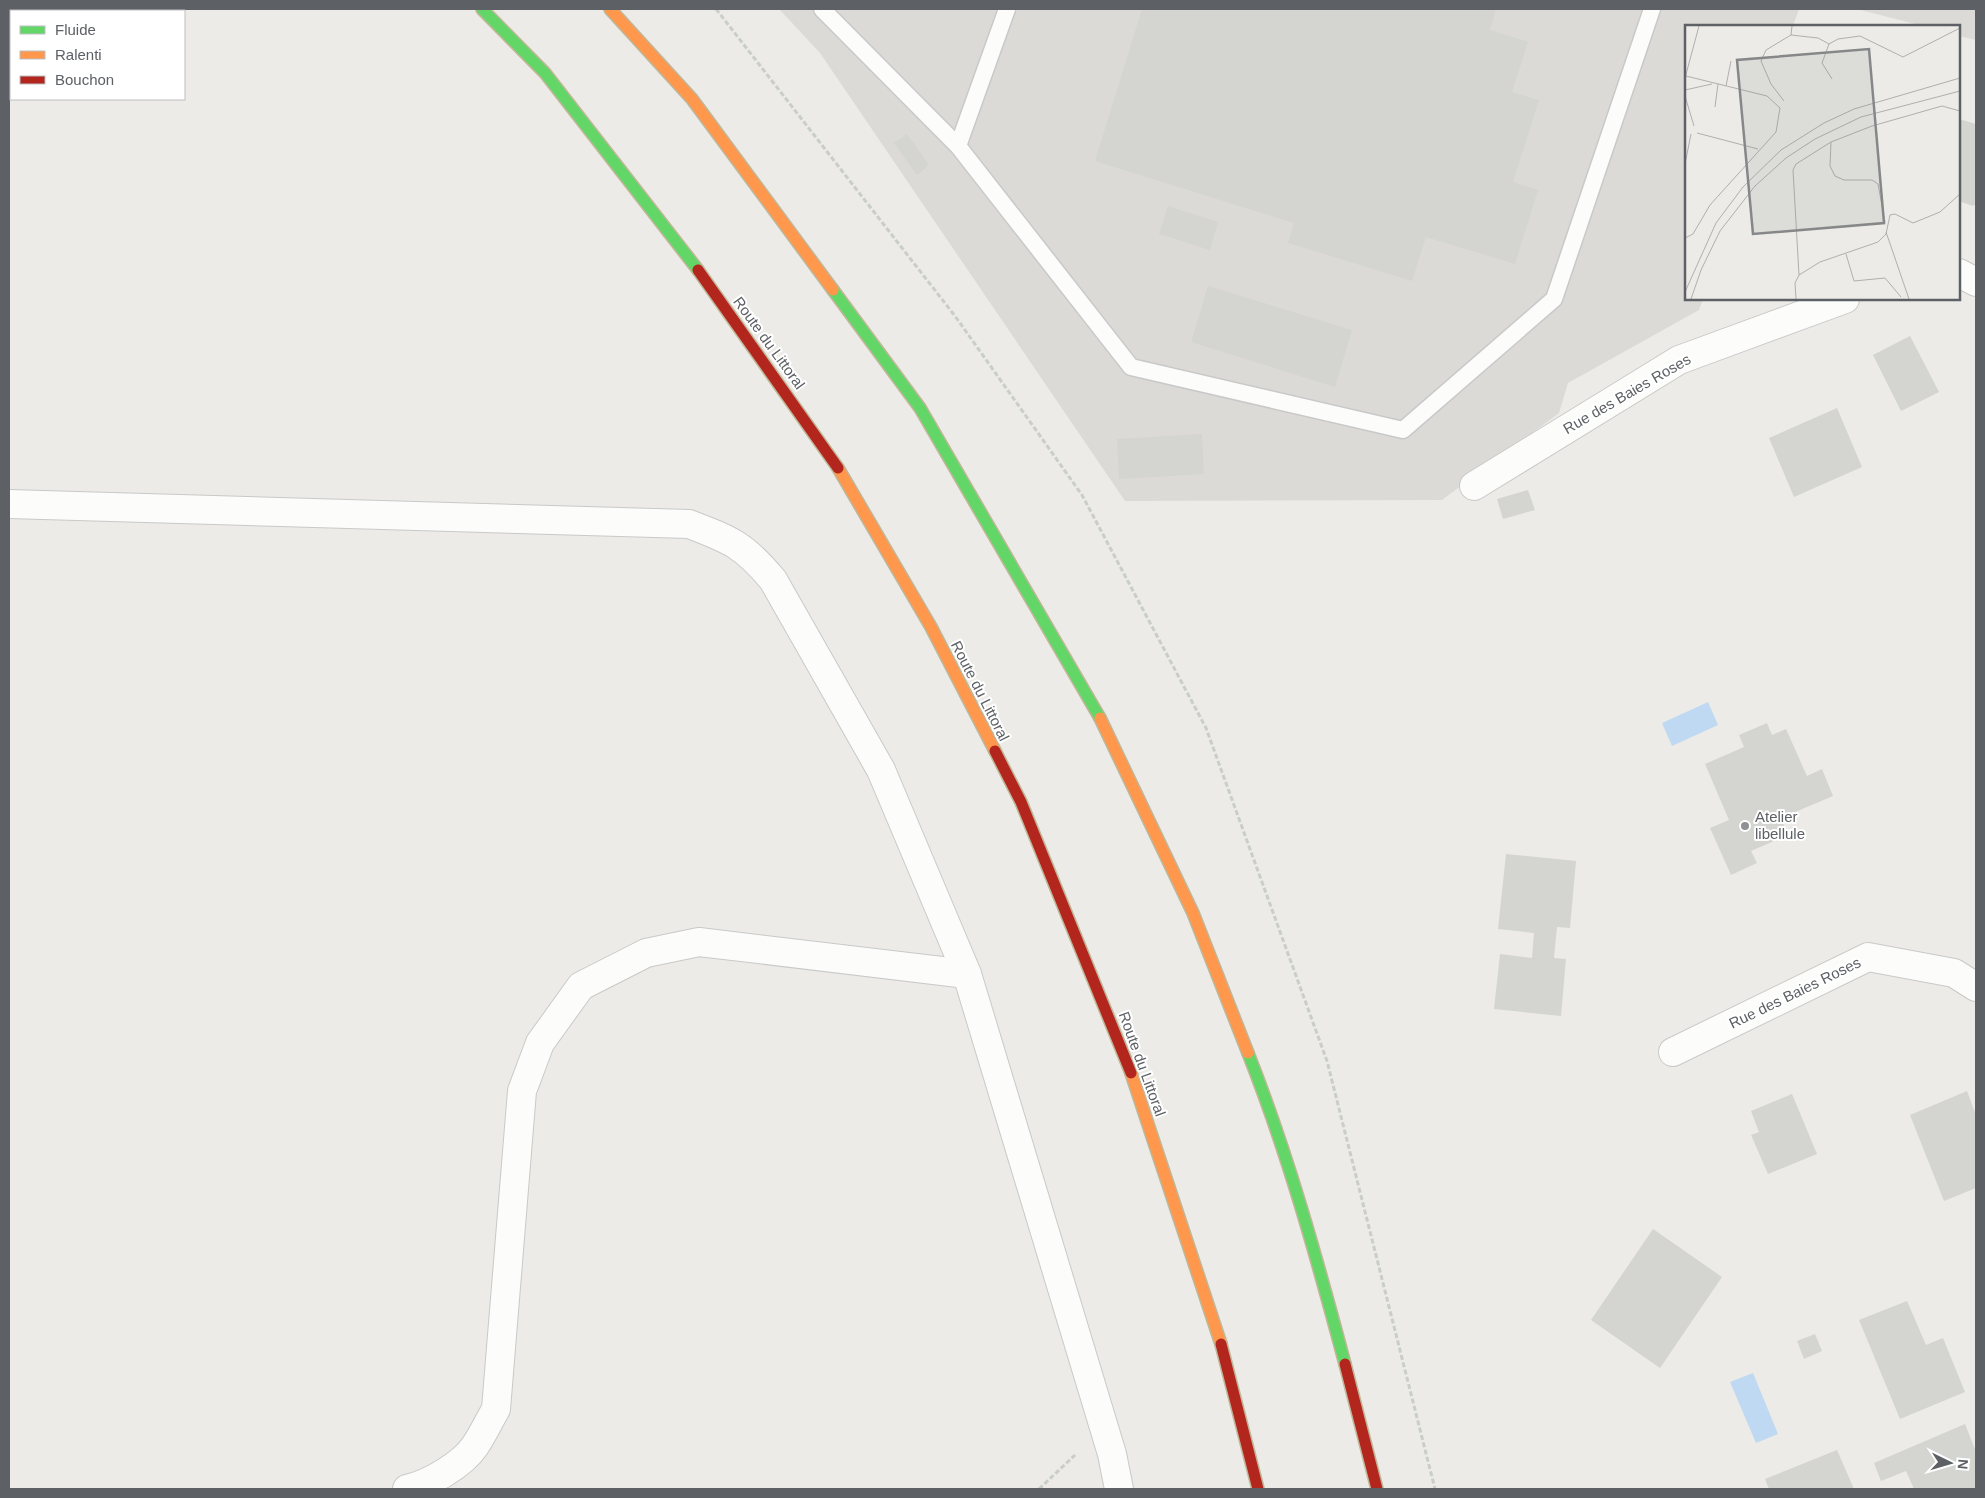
<svg xmlns="http://www.w3.org/2000/svg" width="1985" height="1498" viewBox="0 0 1985 1498" font-family="Helvetica,sans-serif">
<style>
.industrial{fill:#dcdad7}
.water{fill:#c0d9f2}
.building{fill:#d4d4d1}
.lines{fill:none;stroke-linecap:round;stroke-linejoin:round}
.lane-casing{stroke:#c9c9c9;stroke-width:19}
.street-casing{stroke:#c9c9c9;stroke-width:30}
.fast-casing{stroke:#c0b698;stroke-width:14}
.slow-casing{stroke:#c0b698;stroke-width:14}
.jam-casing{stroke:#c0b698;stroke-width:14}
.path{stroke:#c9cdcb;stroke-width:3;stroke-dasharray:5 2.5;stroke-linecap:butt}
.lane{stroke:#fcfcfb;stroke-width:16}
.street{stroke:#fcfcfb;stroke-width:28}
.fast{stroke:#63d668;stroke-width:11}
.slow{stroke:#ff974d;stroke-width:11}
.jam{stroke:#b3261e;stroke-width:11}
.poi-dot{fill:#8f9192;stroke:#fff;stroke-width:2}
.labels{text-anchor:middle;stroke-width:4;stroke-linejoin:round;paint-order:stroke}
.street-label{font-size:15px;fill:#5d6064;stroke:#fff}
.poi-label{font-size:15px;fill:#5d6064;stroke:#fff;text-anchor:start}
.inset-road{fill:none;stroke:#afafaf;stroke-width:1}
.view{fill:#858789;fill-opacity:0.15;stroke:#858789;stroke-width:2.5}
.inset-edge{fill:none;stroke:#5d6064;stroke-width:2.5}
</style>
<rect width="100%" height="100%" fill="#ecebe7"/>
<g class="industrial">
<polygon points="779,9 1799,9 1793,26 1686,26 1686,299 1703,299 1699,310 1568,383 1559,413 1442,500 1125,501 820,53"/>
<polygon points="1857,9 1976,9 1976,40 1959,36 1959,26 1923,26"/>
</g>
<g class="water">
<polygon points="1708,702 1718,725 1672,746 1662,723"/>
<polygon points="1753,1373 1778,1434 1756,1443 1730,1382"/>
</g>
<g class="building">
<polygon points="1142,9 1496,9 1490,30 1528,42 1512,92 1539,100 1513,182 1538,190 1515,264 1426,237 1412,281 1288,243 1294,223 1095,161"/>
<polygon points="1959,119 1976,124 1976,204 1973,206 1959,201"/>
<polygon points="907,134 929,165 917,175 894,143"/>
<polygon points="1168,206 1218,222 1210,250 1159,234"/>
<polygon points="1208,286 1352,330 1335,387 1191,342"/>
<polygon points="1910,336 1939,392 1901,411 1873,355"/>
<polygon points="1837,408 1862,467 1794,497 1769,438"/>
<polygon points="1202,434 1204,474 1119,479 1117,439"/>
<polygon points="1528,490 1535,510 1503,519 1497,499"/>
<polygon points="1767,723 1772,735 1786,729 1807,776 1822,769 1833,796 1781,818 1788,835 1751,851 1757,863 1731,875 1710,828 1729,820 1705,764 1744,747 1739,735"/>
<polygon points="1506,854 1576,861 1570,928 1557,927 1554,958 1566,959 1561,1016 1494,1009 1500,954 1532,958 1534,933 1498,929"/>
<polygon points="1967,1091 1976,1115 1976,1188 1944,1201 1910,1115"/>
<polygon points="1792,1094 1817,1154 1768,1174 1751,1135 1759,1132 1751,1111"/>
<polygon points="1653,1229 1722,1277 1660,1368 1591,1320"/>
<polygon points="1907,1301 1926,1345 1943,1338 1965,1392 1900,1419 1859,1320"/>
<polygon points="1815,1334 1822,1351 1804,1359 1797,1341"/>
<polygon points="1965,1424 1976,1452 1976,1489 1914,1489 1906,1471 1881,1481 1874,1463"/>
<polygon points="1837,1450 1854,1489 1769,1489 1765,1479"/>
</g>
<g class="lines">
<g class="lane-casing">
<g id="lane">
<polyline points="822,9 958,146 1131,367 1403,430 1554,299 1652,9"/>
<polyline points="958,146 1007,9"/>
</g>
</g>
<g class="street-casing">
<g id="street">
<polyline points="1959,273 1976,282"/>
<polyline points="1474,486 1679,360 1845,299"/>
<path d="M9 504 689 524C731 540 744 545 773 580L881 770 967 974 1112 1454 1119 1489"/>
<polyline points="1673,1052 1868,957 1954,973 1976,987"/>
<path d="M407 1489C429 1484 462 1465 475 1446 483 1434 489 1421 496 1409L522 1091 540 1043 581 986 646 953 699 942 967 974"/>
</g>
</g>
<g class="fast-casing">
<g id="fast">
<polyline points="482,9 545,73 698,270"/>
<polyline points="833,290 920,408 1100,718"/>
<path d="M1248 1053C1288 1154 1317 1259 1345 1364"/>
</g>
</g>
<g class="slow-casing">
<g id="slow">
<polyline points="610,9 692,99 833,290"/>
<polyline points="838,468 931,627 995,751"/>
<polyline points="1100,718 1193,913 1248,1053"/>
<polyline points="1131,1073 1221,1344"/>
</g>
</g>
<g class="jam-casing">
<g id="jam">
<polyline points="698,270 838,468"/>
<polyline points="995,751 1021,802 1131,1073"/>
<polyline points="1221,1344 1258,1489"/>
<polyline points="1345,1364 1377,1489"/>
</g>
</g>
<g class="path">
<polyline points="716,9 955,316 1082,495 1206,728 1327,1061 1435,1489"/>
<polyline points="1039,1489 1075,1455"/>
</g>
<use href="#lane" class="lane"/>
<use href="#street" class="street"/>
<use href="#fast" class="fast"/>
<use href="#slow" class="slow"/>
<use href="#jam" class="jam"/>
</g>
<circle class="poi-dot" cx="1745" cy="826" r="5"/>
<g class="labels">
<g class="street-label">
<text transform="translate(769 343) rotate(54)" y="5">Route du Littoral</text>
<text transform="translate(1627 394) rotate(-30)" y="5">Rue des Baies Roses</text>
<text transform="translate(980 691) rotate(63)" y="5">Route du Littoral</text>
<text transform="translate(1795 993) rotate(-26)" y="5">Rue des Baies Roses</text>
<text transform="translate(1142 1064) rotate(70)" y="5">Route du Littoral</text>
</g>
<g class="poi-label">
<text x="1755" y="822">Atelier<tspan x="1755" dy="17">libellule</tspan></text>
</g>
</g>
<g transform="translate(1685 25)">
<rect width="275" height="275" fill="#ecebe7"/>
<path class="inset-road" d="M106 10 133 13 144 19 153 14 175 11 218 32 275 3M144 19 137 38 147 54M0 53 14 1M41 61 46 36M0 65 27 59M0 71 9 101M99 76 86 59 76 36 81 25 106 10 107 1M30 82 33 59M12 108 73 124M146 117 145 141 150 151 159 155H187L193 159 200 197M0 139 6 109M201 207 224 274M0 213 8 209 25 180 91 107 95 83 82 71 1 51M161 229 169 256 200 253 216 272M114 250 108 145 111 139 146 117 187 101 257 81 275 86M0 267 31 198 58 162 96 125 139 98 169 84 275 53M6 274 16 245 35 206 70 161 101 133 130 114 176 92 275 66M111 274 110 258 114 250 135 237 193 217 201 209 205 190 210 189 228 198 255 187 275 169"/>
<path class="view" d="M184 24 199 198 68 209 52 35Z"/>
<rect width="275" height="275" class="inset-edge"/>
</g>
<rect width="1985" height="1498" fill="none" stroke="#5d6064" stroke-width="20"/>
<rect x="10" y="10" width="175" height="90" fill="#ffffff" stroke="#bebfc1"/>
<rect x="20" y="26" width="25" height="8" fill="#63d668" stroke="#bebfc1"/>
<text x="55" y="35" font-size="15" fill="#5d6064">Fluide</text>
<rect x="20" y="51" width="25" height="8" fill="#ff974d" stroke="#bebfc1"/>
<text x="55" y="60" font-size="15" fill="#5d6064">Ralenti</text>
<rect x="20" y="76" width="25" height="8" fill="#b3261e" stroke="#bebfc1"/>
<text x="55" y="85" font-size="15" fill="#5d6064">Bouchon</text>
<g transform="translate(1950 1463) rotate(95)" stroke="#ffffff" stroke-width="4" paint-order="stroke">
<path d="M0-4L9 19L0 12L-9 19Z" fill="#5d6064"/>
<text y="-8" font-size="14" font-weight="bold" text-anchor="middle" fill="#5d6064">N</text>
</g>
</svg>
